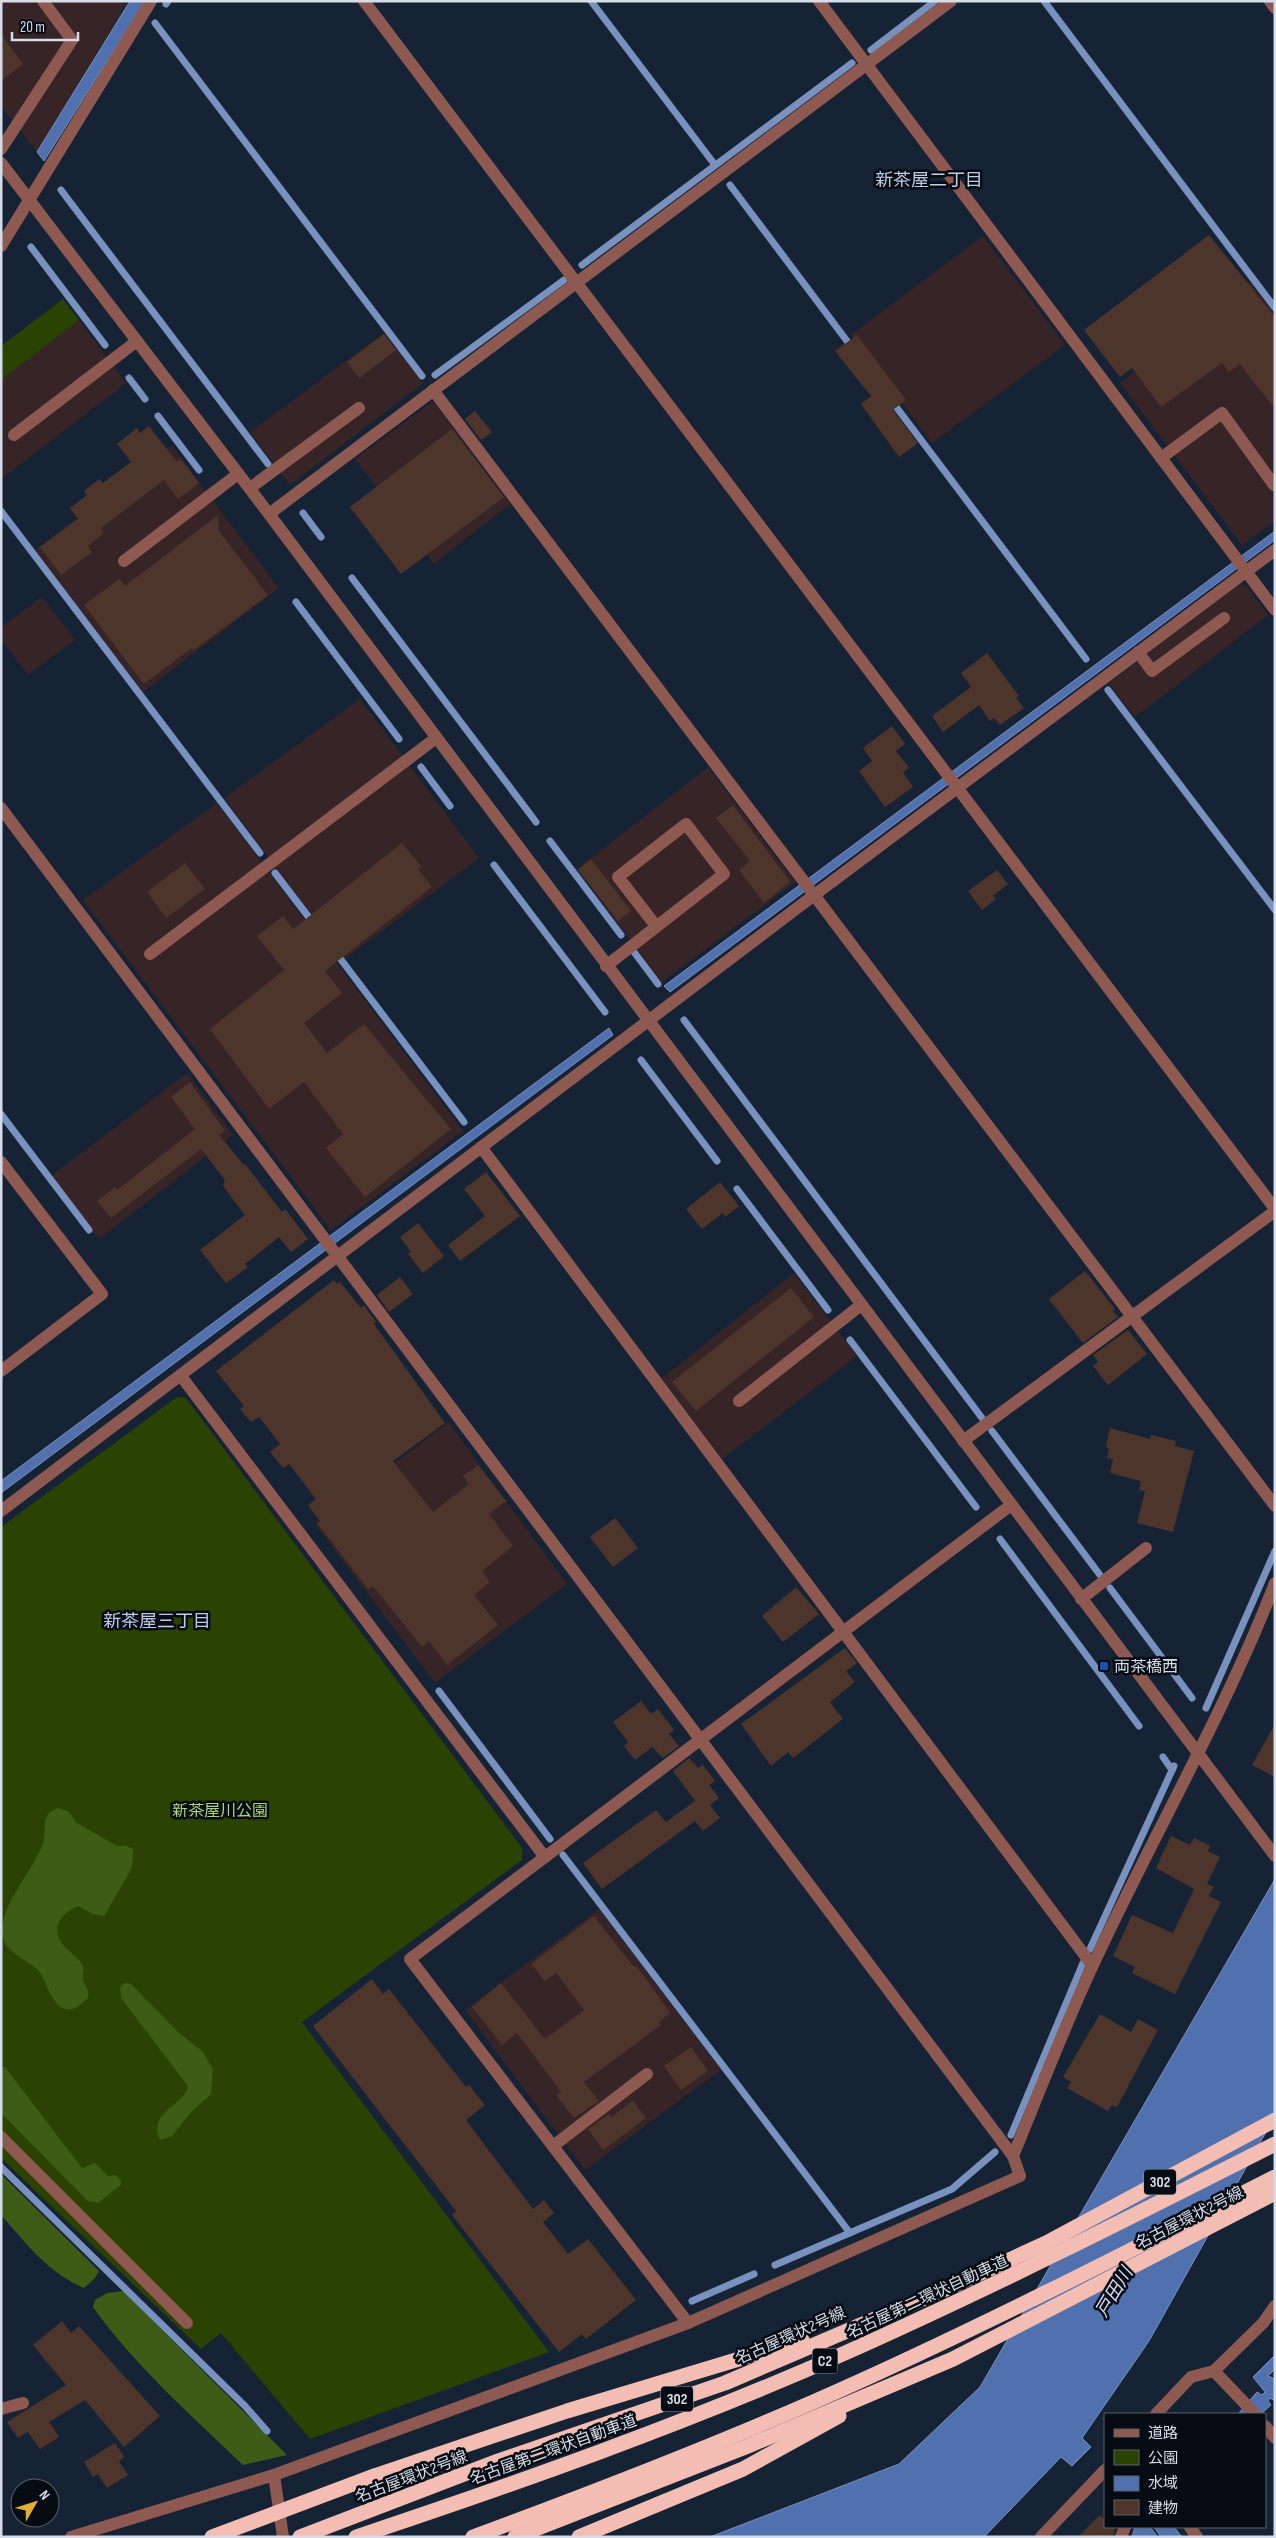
<svg xmlns="http://www.w3.org/2000/svg" width="1276" height="2538" viewBox="0 0 1276 2538" font-family="'Sofia Sans Condensed','Noto Sans JP',sans-serif">
<style>
.industrial{fill:#372426}
.green{fill:#2a4302}
.forest{fill:#3f5c17}
.water{fill:#5071ad;stroke:#7891bf}
.lines{fill:none;stroke-linecap:round;stroke-linejoin:round}
.stream{stroke:#7891bf;stroke-width:7}
.building{fill:#4e352c}
.minor{stroke:#8e5950;stroke-width:12}
.highway{stroke:#f3bdb3;stroke-width:15}
.highway-bridge{stroke:#f3bdb3;stroke-width:15}
.transit-dot{fill:#1a4fb4;stroke:#070c14;stroke-width:2}
.labels{text-anchor:middle;stroke-width:5;stroke-linejoin:round;paint-order:stroke}
.shield{fill:#070c14;stroke:#969ea9;stroke-width:1}
.shield-label{font-size:15px;font-weight:bold;fill:#d4dde9}
.poi-label{font-size:16px;fill:#d4dde9;stroke:#070c14;text-anchor:start}
.park-label{font-size:16px;fill:#aad779;stroke:#070c14}
.street-label{font-size:16px;fill:#d4dde9;stroke:#070c14}
.neighbourhood-label{font-size:18px;fill:#bccde5;stroke:#070c14}
.water-label{font-size:18px;font-style:italic;fill:#d8e2f4;stroke:#070c14}
</style>
<rect width="100%" height="100%" fill="#162335"/>
<g class="industrial">
<polygon points="1,1 128,1 37,152 1,106"/>
<polygon points="983,236 1065,345 932,443 851,335"/>
<polygon points="1250,282 1275,315 1275,521 1242,545 1120,383"/>
<polygon points="79,320 126,383 1,479 1,380"/>
<polygon points="384,333 423,383 290,485 250,432"/>
<polygon points="433,401 510,504 434,564 355,459"/>
<polygon points="172,446 279,588 143,692 35,550"/>
<polygon points="1240,584 1247,586 1268,615 1135,717 1109,683"/>
<polygon points="42,597 75,640 28,675 1,639 1,627"/>
<polygon points="360,699 479,858 345,959 224,798"/>
<polygon points="708,767 795,882 662,982 577,869"/>
<polygon points="217,803 463,1131 331,1230 83,900"/>
<polygon points="187,1073 233,1135 99,1239 51,1176"/>
<polygon points="794,1273 857,1356 722,1459 662,1378"/>
<polygon points="448,1422 567,1584 435,1683 315,1524"/>
<polygon points="599,1909 721,2070 585,2170 465,2010"/>
</g>
<g class="green">
<polygon points="63,299 79,320 1,380 1,346"/>
<polygon points="177,1397 186,1398 522,1848 522,1860 302,2022 549,2352 310,2439 221,2333 201,2349 1,2158 1,1527"/>
</g>
<g class="forest">
<path d="M58 1808 68 1811 77 1823 117 1846H126L133 1849 132 1868 104 1916 93 1914 78 1906C61 1913 50 1927 63 1945 69 1952 77 1956 82 1964 85 1970 82 1974 83 1980 85 1987 90 1989 88 1998 82 2003 74 2012 65 2009 49 2003 48 1980 37 1969 25 1958 2 1951 2 1932 1 1906 31 1872 42 1847 49 1831 37 1816 58 1808Z"/>
<path d="M125 1983 131 1984 178 2032 203 2052 213 2069 211 2094 190 2113 172 2136 160 2140C147 2112 184 2106 188 2086L121 1998 120 1987Z"/>
<polygon points="5,2067 82,2168 95,2163 108,2176 115,2175 121,2180 121,2185 98,2203 88,2201 1,2113 1,2068"/>
<path d="M1 2174 99 2271 95 2278 84 2288C48 2273 26 2243 1 2215Z"/>
<path d="M123 2291 287 2455 243 2465C191 2415 135 2366 93 2307L95 2300 107 2293Z"/>
</g>
<g class="water">
<polygon points="130,1 145,1 44,161 37,152"/>
<polygon points="1275,531 1275,540 670,992 664,986"/>
<polygon points="609,1028 613,1035 1,1493 1,1481"/>
<polygon points="1275,1879 1275,2116 1149,2341 1082,2438 1091,2447 1072,2466 1061,2457 984,2537 710,2537 899,2464 980,2387"/>
<polygon points="1275,2355 1275,2369 1268,2376 1275,2379 1275,2401 1270,2398 1268,2401 1271,2405 1261,2414 1238,2414 1257,2392 1262,2395 1265,2392 1253,2377"/>
<polygon points="1135,2527 1150,2527 1158,2537 1132,2537"/>
<polygon points="1154,2527 1174,2527 1182,2537 1161,2537"/>
</g>
<g class="lines">
<g class="stream">
<polyline points="591,1 715,165"/>
<polyline points="1044,1 1275,308"/>
<polyline points="166,4 168,1"/>
<polyline points="155,23 422,376"/>
<polyline points="871,50 935,1"/>
<polyline points="730,185 853,349"/>
<polyline points="61,190 268,464"/>
<polyline points="31,247 105,345"/>
<polyline points="582,265 852,63"/>
<polyline points="435,375 564,280"/>
<polyline points="129,378 145,399"/>
<polyline points="891,400 1086,659"/>
<polyline points="158,416 199,470"/>
<polyline points="1,511 260,853"/>
<polyline points="303,513 321,537"/>
<polyline points="352,578 536,822"/>
<polyline points="296,602 399,739"/>
<polyline points="1108,690 1275,910"/>
<polyline points="421,767 450,806"/>
<polyline points="550,841 621,935"/>
<polyline points="494,865 605,1012"/>
<polyline points="275,873 314,924"/>
<polyline points="634,952 658,984"/>
<polyline points="336,953 464,1122"/>
<polyline points="684,1020 982,1418"/>
<polyline points="641,1060 717,1161"/>
<polyline points="1,1114 89,1230"/>
<polyline points="737,1189 828,1310"/>
<polyline points="850,1340 976,1507"/>
<polyline points="992,1431 1100,1575"/>
<polyline points="1000,1539 1139,1726"/>
<polyline points="1110,1588 1192,1698"/>
<polyline points="439,1691 550,1839"/>
<polyline points="1206,1708 1275,1551"/>
<polyline points="1163,1757 1172,1770"/>
<polyline points="563,1855 850,2233"/>
<polyline points="1090,1949 1174,1766"/>
<polyline points="1011,2135 1083,1963"/>
<polyline points="1,2167 245,2406 267,2431"/>
<polyline points="775,2265 952,2189 995,2152"/>
<polyline points="692,2301 754,2274"/>
</g>
</g>
<g class="building">
<polygon points="1,34 23,64 1,81"/>
<polygon points="1209,235 1275,317 1275,409 1240,364 1229,372 1222,363 1161,407 1132,368 1120,377 1084,330"/>
<polygon points="384,334 396,350 359,378 347,362"/>
<polygon points="857,335 906,400 893,410 918,443 899,457 861,404 871,396 835,351"/>
<polygon points="475,411 492,432 481,440 465,419"/>
<polygon points="149,426 177,462 181,459 199,483 178,499 164,480 101,528 104,533 88,546 92,552 61,575 40,547 78,519 70,508 87,495 84,491 99,479 103,483 131,462 117,444 137,428 140,433"/>
<polygon points="452,429 504,497 401,574 350,507"/>
<polygon points="218,515 219,531 268,595 194,650 192,648 144,684 84,605 119,579 125,586"/>
<polygon points="987,653 1019,696 1016,698 1024,708 1000,725 994,718 990,721 979,705 943,732 932,716 971,687 961,673"/>
<polygon points="892,726 905,744 896,751 909,768 903,772 913,787 885,807 859,771 872,761 863,748"/>
<polygon points="733,805 790,882 764,903 739,870 750,861 716,818"/>
<polygon points="402,843 421,866 418,869 432,887 325,971 342,993 304,1023 327,1053 364,1024 451,1129 365,1197 326,1148 343,1134 304,1082 269,1109 210,1029 284,970 257,936 283,916 293,929"/>
<polygon points="591,859 631,911 618,921 578,870"/>
<polygon points="185,863 205,889 166,918 147,892"/>
<polygon points="997,870 1008,884 993,896 996,899 982,910 968,891"/>
<polygon points="190,1082 225,1131 219,1135 244,1165 245,1164 282,1212 285,1209 308,1239 291,1252 279,1237 245,1264 248,1267 226,1283 200,1250 245,1215 223,1186 225,1180 201,1149 111,1218 97,1201 115,1187 117,1190 195,1129 171,1097"/>
<polygon points="486,1172 520,1216 460,1261 448,1245 485,1216 464,1189"/>
<polygon points="720,1182 739,1206 725,1217 723,1213 702,1229 686,1209"/>
<polygon points="418,1223 444,1256 423,1273 408,1254 411,1252 400,1237"/>
<polygon points="1085,1271 1115,1309 1113,1311 1118,1317 1083,1343 1049,1299"/>
<polygon points="400,1277 413,1294 389,1312 377,1295"/>
<polygon points="334,1280 337,1284 340,1282 361,1308 364,1305 376,1322 374,1324 445,1423 393,1461 433,1512 469,1484 463,1476 478,1465 506,1501 489,1514 513,1546 482,1571 490,1582 474,1595 498,1625 447,1665 429,1641 422,1647 373,1586 368,1589 317,1523 320,1521 308,1505 316,1499 289,1464 283,1468 270,1452 280,1444 259,1417 251,1422 240,1409 244,1406 216,1371"/>
<polygon points="791,1288 814,1317 696,1411 672,1382"/>
<polygon points="1128,1330 1147,1354 1108,1385 1093,1366 1098,1362 1093,1355"/>
<polygon points="1110,1428 1150,1439 1151,1435 1176,1441 1175,1446 1194,1451 1173,1532 1137,1523 1145,1491 1139,1490 1141,1481 1110,1473 1113,1459 1107,1458 1109,1448 1106,1447"/>
<polygon points="615,1518 638,1548 613,1567 590,1537"/>
<polygon points="796,1587 819,1614 783,1642 762,1616"/>
<polygon points="845,1648 857,1663 846,1671 855,1682 830,1702 843,1719 793,1758 788,1752 771,1766 741,1724"/>
<polygon points="641,1701 651,1714 658,1709 674,1730 669,1734 679,1746 663,1758 652,1747 635,1760 624,1746 628,1742 613,1722"/>
<polygon points="1275,1724 1275,1777 1252,1765"/>
<polygon points="689,1758 698,1768 703,1765 715,1781 709,1785 719,1798 710,1805 720,1818 703,1831 695,1821 602,1889 583,1863 656,1810 666,1822 695,1801 673,1771"/>
<polygon points="1171,1836 1190,1845 1194,1838 1210,1846 1208,1851 1220,1857 1207,1884 1214,1887 1209,1896 1221,1902 1175,1994 1132,1973 1135,1967 1113,1956 1132,1915 1173,1933 1194,1889 1156,1868"/>
<polygon points="594,1916 634,1967 636,1966 647,1980 670,2013 659,2022 661,2025 584,2082 599,2101 574,2118 556,2095 561,2092 517,2033 502,2045 472,2007 501,1983 545,2039 584,2010 556,1973 545,1981 531,1964"/>
<polygon points="372,1979 383,1994 389,1989 466,2087 469,2085 485,2105 466,2120 533,2209 544,2200 554,2213 543,2222 568,2254 588,2239 636,2300 586,2339 582,2334 559,2352 452,2215 456,2211 313,2026"/>
<polygon points="1100,2014 1131,2032 1138,2019 1158,2030 1117,2107 1112,2105 1108,2111 1067,2088 1071,2082 1063,2077"/>
<polygon points="691,2047 708,2071 681,2090 664,2066"/>
<polygon points="633,2101 646,2118 603,2150 588,2129 609,2114 611,2117"/>
<polygon points="62,2321 71,2333 79,2326 160,2416 124,2447 85,2400 49,2422 59,2437 40,2449 28,2432 18,2438 7,2422 66,2385 33,2345"/>
<polygon points="115,2443 124,2457 119,2461 128,2475 107,2488 98,2474 93,2477 84,2462"/>
<polygon points="1100,2515 1105,2520 1105,2527 1113,2527 1115,2529 1113,2537 1078,2537"/>
</g>
<g class="lines">
<g class="minor">
<polyline points="364,1 1275,1209"/>
<polyline points="819,1 1275,610"/>
<polyline points="1270,1 1275,8"/>
<polyline points="1,149 72,40 43,1"/>
<polyline points="1,163 269,514 1275,1856"/>
<polyline points="1,246 151,1"/>
<polyline points="433,390 1275,1506"/>
<polyline points="14,435 137,341"/>
<polyline points="1161,458 1222,413 1274,485"/>
<polyline points="250,488 359,408"/>
<polyline points="269,514 951,1"/>
<polyline points="124,561 238,474"/>
<polyline points="1138,652 1152,671 1224,618"/>
<polyline points="1,808 1013,2156 1020,2176 688,2323 274,2475 71,2537"/>
<polyline points="150,954 436,738"/>
<polyline points="606,966 724,874 686,824 618,877 656,926"/>
<polyline points="481,1147 1092,1965"/>
<polyline points="1,1162 102,1294 1,1371"/>
<polyline points="181,1376 544,1856"/>
<polyline points="739,1401 861,1305"/>
<polyline points="963,1441 1275,1211"/>
<polyline points="1,1511 813,896 1275,550"/>
<polyline points="1081,1599 1146,1548"/>
<polyline points="1,2137 187,2323"/>
<polyline points="553,2146 647,2074"/>
<path d="M1013 2156C1039 2093 1064 2027 1093 1965 1152 1837 1224 1715 1275 1583"/>
<polyline points="688,2323 410,1959 1011,1505"/>
<polyline points="1214,2371 1263,2323 1275,2306"/>
<polyline points="1,2409 23,2403"/>
<polyline points="1156,2414 1191,2377 1214,2371 1255,2414"/>
<polyline points="1265,2426 1275,2438"/>
<polyline points="274,2475 283,2537"/>
<polyline points="1190,2527 1197,2537"/>
<polyline points="1041,2537 1105,2470"/>
<polyline points="1121,2537 1125,2527"/>
</g>
<g class="highway">
<polyline points="374,2476 567,2411 802,2340"/>
<polyline points="300,2537 498,2461 725,2383 957,2284 1046,2243 1275,2120"/>
<path d="M356 2537C521 2482 687 2423 845 2353 991 2288 1133 2216 1275 2144"/>
<path d="M473 2537C603 2489 733 2439 858 2382 999 2318 1137 2247 1275 2177"/>
<polyline points="515,2537 748,2446 953,2359 1275,2193"/>
<polyline points="579,2537 743,2469 839,2416"/>
</g>
<polyline class="highway-bridge" points="212,2537 374,2476"/>
</g>
<rect class="transit-dot" x="1099" y="1661" width="10" height="10" rx="2.5"/>
<g class="labels">
<g class="shield">
<rect x="1144" y="2169.5" width="32" height="25" rx="4"/>
<rect x="812.5" y="2348.5" width="25" height="25" rx="4"/>
<rect x="661" y="2386.5" width="32" height="25" rx="4"/>
</g>
<g class="shield-label">
<text x="1160" y="2187">302</text>
<text x="825" y="2366">C2</text>
<text x="677" y="2404">302</text>
</g>
<g class="poi-label">
<text x="1114" y="1672">両茶橋西</text>
</g>
<g class="park-label">
<text x="220" y="1816">新茶屋川公園</text>
</g>
<g class="street-label">
<text transform="translate(1189 2217) rotate(-27)" y="6">名古屋環状2号線</text>
<text transform="translate(927 2296) rotate(-25)" y="6">名古屋第二環状自動車道</text>
<text transform="translate(790 2335) rotate(-24)" y="6">名古屋環状2号線</text>
<text transform="translate(553 2449) rotate(-20)" y="6">名古屋第二環状自動車道</text>
<text transform="translate(411 2476) rotate(-21)" y="6">名古屋環状2号線</text>
</g>
<g class="neighbourhood-label">
<text x="929" y="186">新茶屋二丁目</text>
<text x="157" y="1627">新茶屋三丁目</text>
</g>
<g class="water-label">
<text transform="translate(1114 2292) rotate(-59)" y="6">戸田川</text>
</g>
</g>
<rect width="1276" height="2538" fill="none" stroke="#d4dde9" stroke-width="5"/>
<rect x="1104" y="2413" width="162" height="115" fill="#070c14" stroke="#596069"/>
<rect x="1114" y="2429" width="25" height="8" fill="#8e5950" stroke="#596069"/>
<text x="1148" y="2438" font-size="15" fill="#d4dde9">道路</text>
<rect x="1114" y="2450" width="25" height="15" fill="#2a4302" stroke="#596069"/>
<text x="1148" y="2463" font-size="15" fill="#d4dde9">公園</text>
<rect x="1114" y="2476" width="25" height="15" fill="#5071ad" stroke="#596069"/>
<text x="1148" y="2488" font-size="15" fill="#d4dde9">水域</text>
<rect x="1114" y="2500" width="25" height="15" fill="#4e352c" stroke="#596069"/>
<text x="1148" y="2513" font-size="15" fill="#d4dde9">建物</text>
<g transform="translate(35 2503) rotate(51)"><circle r="24" fill="#070c14" stroke="#596069"/>
<path d="M0-4L9 19L0 12L-9 19Z" fill="#e2ae34"/>
<text y="-8" font-size="14" font-weight="bold" text-anchor="middle" fill="#d4dde9">N</text>
</g>
<path d="M12 32v8h66v-8" fill="none" stroke="#d4dde9" stroke-width="2.5"/>
<text x="20" y="32" font-size="15" fill="#d4dde9" stroke="#070c14" stroke-width="4" paint-order="stroke">20 m</text>
</svg>
